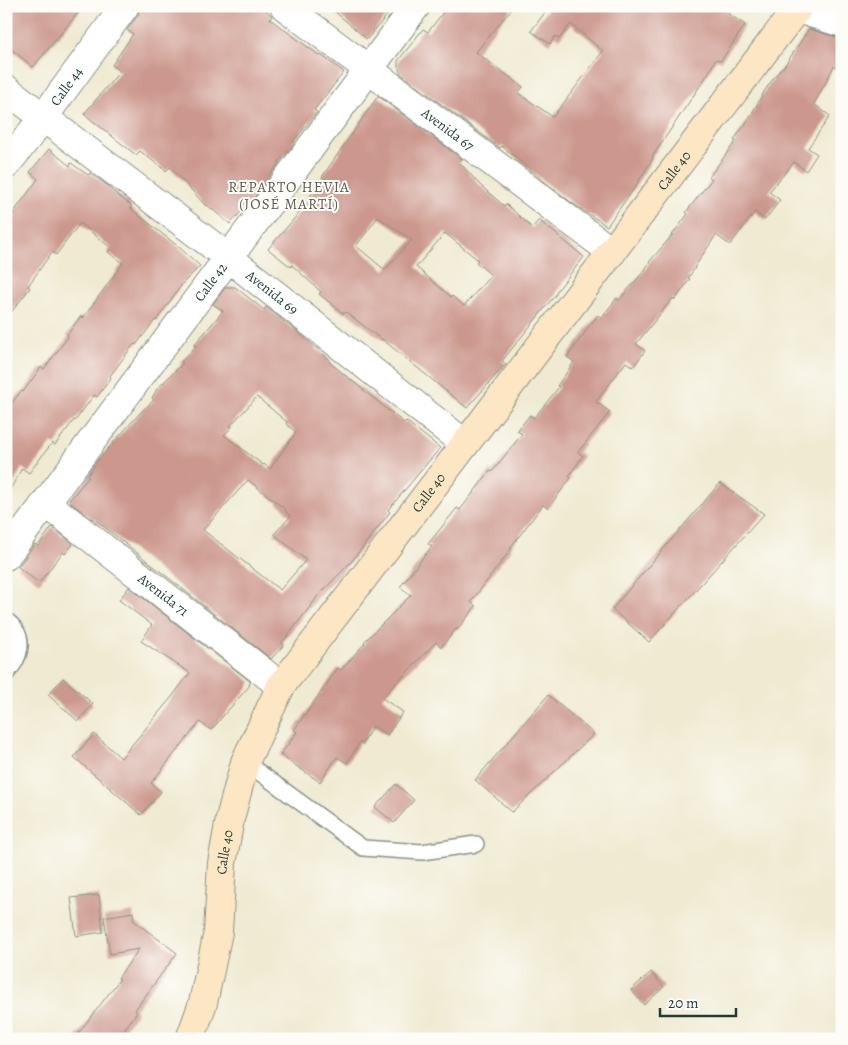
<svg xmlns="http://www.w3.org/2000/svg" width="848" height="1045" viewBox="0 0 848 1045" font-family="Alegreya,serif">
<style>
.building{fill:#cc988e;fill-rule:evenodd}
.lines{fill:none;stroke-linecap:round;stroke-linejoin:round}
.service-casing{stroke:#879482;stroke-width:18}
.minor-casing{stroke:#879482;stroke-width:30}
.secondary-casing{stroke:#879482;stroke-width:30}
.service{stroke:#fff;stroke-width:15}
.minor{stroke:#fff;stroke-width:28}
.secondary{stroke:#fce6c4;stroke-width:28}
.labels{text-anchor:middle;stroke-width:4;stroke-linejoin:round;paint-order:stroke}
.street-label{font-size:14px;fill:#1f3d34;stroke:#fdfcf7}
.neighbourhood-label{font-size:15px;letter-spacing:1px;fill:#5c5d54;stroke:#fdfcf7}
</style>
<rect width="100%" height="100%" fill="#fdfcf7"/>
<filter id="ink" filterUnits="userSpaceOnUse"><feTurbulence type="fractalNoise" baseFrequency=".02" numOctaves="2"/><feDisplacementMap in="SourceGraphic" scale="10" xChannelSelector="R" yChannelSelector="G"/><feConvolveMatrix kernelMatrix="1 2 1 2 8 2 1 2 1" color-interpolation-filters="sRGB"/></filter>
<filter id="wash" filterUnits="userSpaceOnUse"><feTurbulence type="fractalNoise" baseFrequency=".0096" numOctaves="4" result="noise"/><feDisplacementMap in="SourceGraphic" scale="20" xChannelSelector="R" yChannelSelector="G"/><feGaussianBlur stdDeviation="1.12" result="paint"/><feColorMatrix in="noise" values="0 0 0 0 0 0 0 0 0 0 0 0 0 0 0 0 0 1.4 0 .05"/><feComposite in="paint" operator="in"/></filter>
<g filter="url(#wash)">
<rect width="100%" height="100%" fill="#efead1"/>
<g id="blocks">
<g class="building">
<polygon points="6,6 84,6 33,67 6,45"/>
<polygon points="140,6 262,6 272,16 270,19 320,56 321,55 344,72 314,110 317,112 293,142 295,143 278,163 279,163 260,188 261,188 256,195 230,224 207,205 206,206 170,167 166,171 140,151 136,155 84,114 120,71 112,65 133,34 127,30 138,15"/>
<polygon points="328,6 395,6 367,39"/>
<polygon points="448,6 514,6 476,52 523,87 518,93 553,117 603,51 571,24 559,39 555,36 550,44 531,31 550,6 717,6 745,25 721,61 716,59 708,74 652,157 653,158 635,187 607,226 572,203 545,182 502,146 500,148 401,74 398,66 398,61 423,29 428,32"/>
<polygon points="809,29 836,37 842,41 842,71 834,66 814,104 830,116 808,148 817,154 806,171 794,162 769,192 780,200 765,220 755,212 730,245 716,235 694,268 695,268 688,278 690,279 675,300 673,298 636,344 645,351 633,367 626,362 596,402 610,412 578,452 583,456 569,476 571,478 548,508 543,505 510,548 512,548 471,602 476,606 457,630 456,629 441,647 436,642 382,698 403,712 387,735 373,726 362,744 360,742 347,763 337,757 320,782 280,755 297,732 294,730 338,668 341,670 365,643 364,642 411,595 400,587 432,546 428,544 457,508 460,510 490,471 492,472 522,434 517,431 530,415 534,418 559,387 557,386 574,362 567,357 586,331 585,331 598,315 601,318 617,298 619,300 645,270 650,261 669,239 688,214 686,212 712,179 709,177 736,141 734,140 750,117 765,90 782,67 783,68"/>
<path d="M378 96 462 159 459 162 480 185 504 206 506 204 532 228 539 220 584 257 556 292 557 293 502 361 506 364 467 408 382 339V340L346 312 344 314 319 294 321 292 292 265 291 267 268 249 312 198 310 196 323 178 322 177ZM378 217 412 240 385 270 356 246ZM445 233 478 260 476 262 491 275 464 306 452 296 451 297 416 267Z"/>
<polygon points="49,149 70,166 71,163 88,175 90,173 110,187 109,188 132,206 130,208 180,248 200,266 183,283 156,321 155,320 136,345 134,344 110,376 111,378 97,397 94,395 75,421 74,420 55,445 52,443 29,473 22,468 6,497 6,411 21,391 23,392 41,367 44,369 68,337 67,335 81,316 83,318 123,263 108,252 111,248 80,223 56,255 52,252 28,286 30,288 6,319 6,223 38,179 30,172"/>
<path d="M226 287H235L264 310 266 307 300 334 330 360 329 362 404 423 406 421 440 448 388 510 390 512 351 562 316 598V599L282 643 284 645 271 659 93 518 92 519 71 503V502L69 500 89 477 87 476 99 459 140 413 154 400 152 398 157 389 183 363 181 362 196 346 194 345 223 311 213 304ZM257 397 287 422 286 424 296 432 270 469 264 464 263 465 224 435 232 427 230 426ZM248 480 286 510 285 511 291 516 274 534 306 560 280 590 203 530Z"/>
<polygon points="720,483 764,514 649,642 612,609"/>
<polygon points="52,527 73,544 65,554 63,552 39,583 18,567 35,544 38,546"/>
<polygon points="129,587 251,682 249,684 250,685 211,730 200,722 151,783 161,792 141,815 74,757 94,734 121,758 171,698 190,673 141,641 152,625 119,600"/>
<polygon points="63,678 93,704 78,721 48,695"/>
<polygon points="548,695 594,734 512,812 475,780"/>
<polygon points="396,784 414,800 394,823 375,807"/>
<polygon points="99,895 103,932 76,936 71,898"/>
<polygon points="133,912 134,921 177,953 135,1010 137,1012 117,1039 74,1039 120,979 118,978 139,949 110,954 104,917"/>
<polygon points="651,972 664,987 644,1005 631,990"/>
</g>
</g>
</g>
<g filter="url(#ink)">
<use href="#blocks" fill-opacity="0" stroke="#879482" stroke-width="1"/>
<g class="lines">
<g class="service-casing">
<g id="service">
<path d="M6 620C20 630 24 644 16 660 14 665 9 670 6 674"/>
<polyline points="245,762 363,848 422,852 476,844"/>
</g>
</g>
<g class="minor-casing">
<g id="minor">
<path id="s1" d="M284 6 612 252"/>
<polyline points="788,6 842,23"/>
<path id="s2" d="M6 89 229 258 465 444"/>
<path id="s3" d="M6 165 43 118 125 6"/>
<path id="s4" d="M46 503 281 686"/>
<path id="s5" d="M6 556 416 6"/>
</g>
</g>
<g class="secondary-casing">
<g id="secondary">
<path id="s6" d="M190 1039 203 1003 218 932 222 863 230 819 245 762 281 686 799 6"/>
</g>
</g>
<use href="#service" class="service"/>
<use href="#minor" class="minor"/>
<use href="#secondary" class="secondary"/>
</g>
</g>
<g class="labels">
<g class="street-label">
<text dy="5" stroke="none"><textPath href="#s3" startOffset="99">Calle 44</textPath></text>
<text dy="5" stroke="none"><textPath href="#s1" startOffset="205">Avenida 67</textPath></text>
<text dy="5" stroke="none"><textPath href="#s6" startOffset="1016">Calle 40</textPath></text>
<text dy="5" stroke="none"><textPath href="#s5" startOffset="342">Calle 42</textPath></text>
<text dy="5" stroke="none"><textPath href="#s2" startOffset="335">Avenida 69</textPath></text>
<text dy="5" stroke="none"><textPath href="#s6" startOffset="611">Calle 40</textPath></text>
<text dy="5" stroke="none"><textPath href="#s4" startOffset="149">Avenida 71</textPath></text>
<text dy="5" stroke="none"><textPath href="#s6" startOffset="191">Calle 40</textPath></text>
</g>
<g class="neighbourhood-label">
<text x="289" y="192">REPARTO HEVIA<tspan x="289" dy="17">(JOSÉ MARTÍ)</tspan></text>
</g>
</g>
<rect width="848" height="1045" fill="none" stroke="#fdfcf7" stroke-width="25"/>
<path d="M660 1008v8h76v-8" fill="none" stroke="#1f3d34" stroke-width="2.5"/>
<text x="668" y="1008" font-size="15" fill="#1f3d34" stroke="#fdfcf7" stroke-width="4" paint-order="stroke">20 m</text>
</svg>
